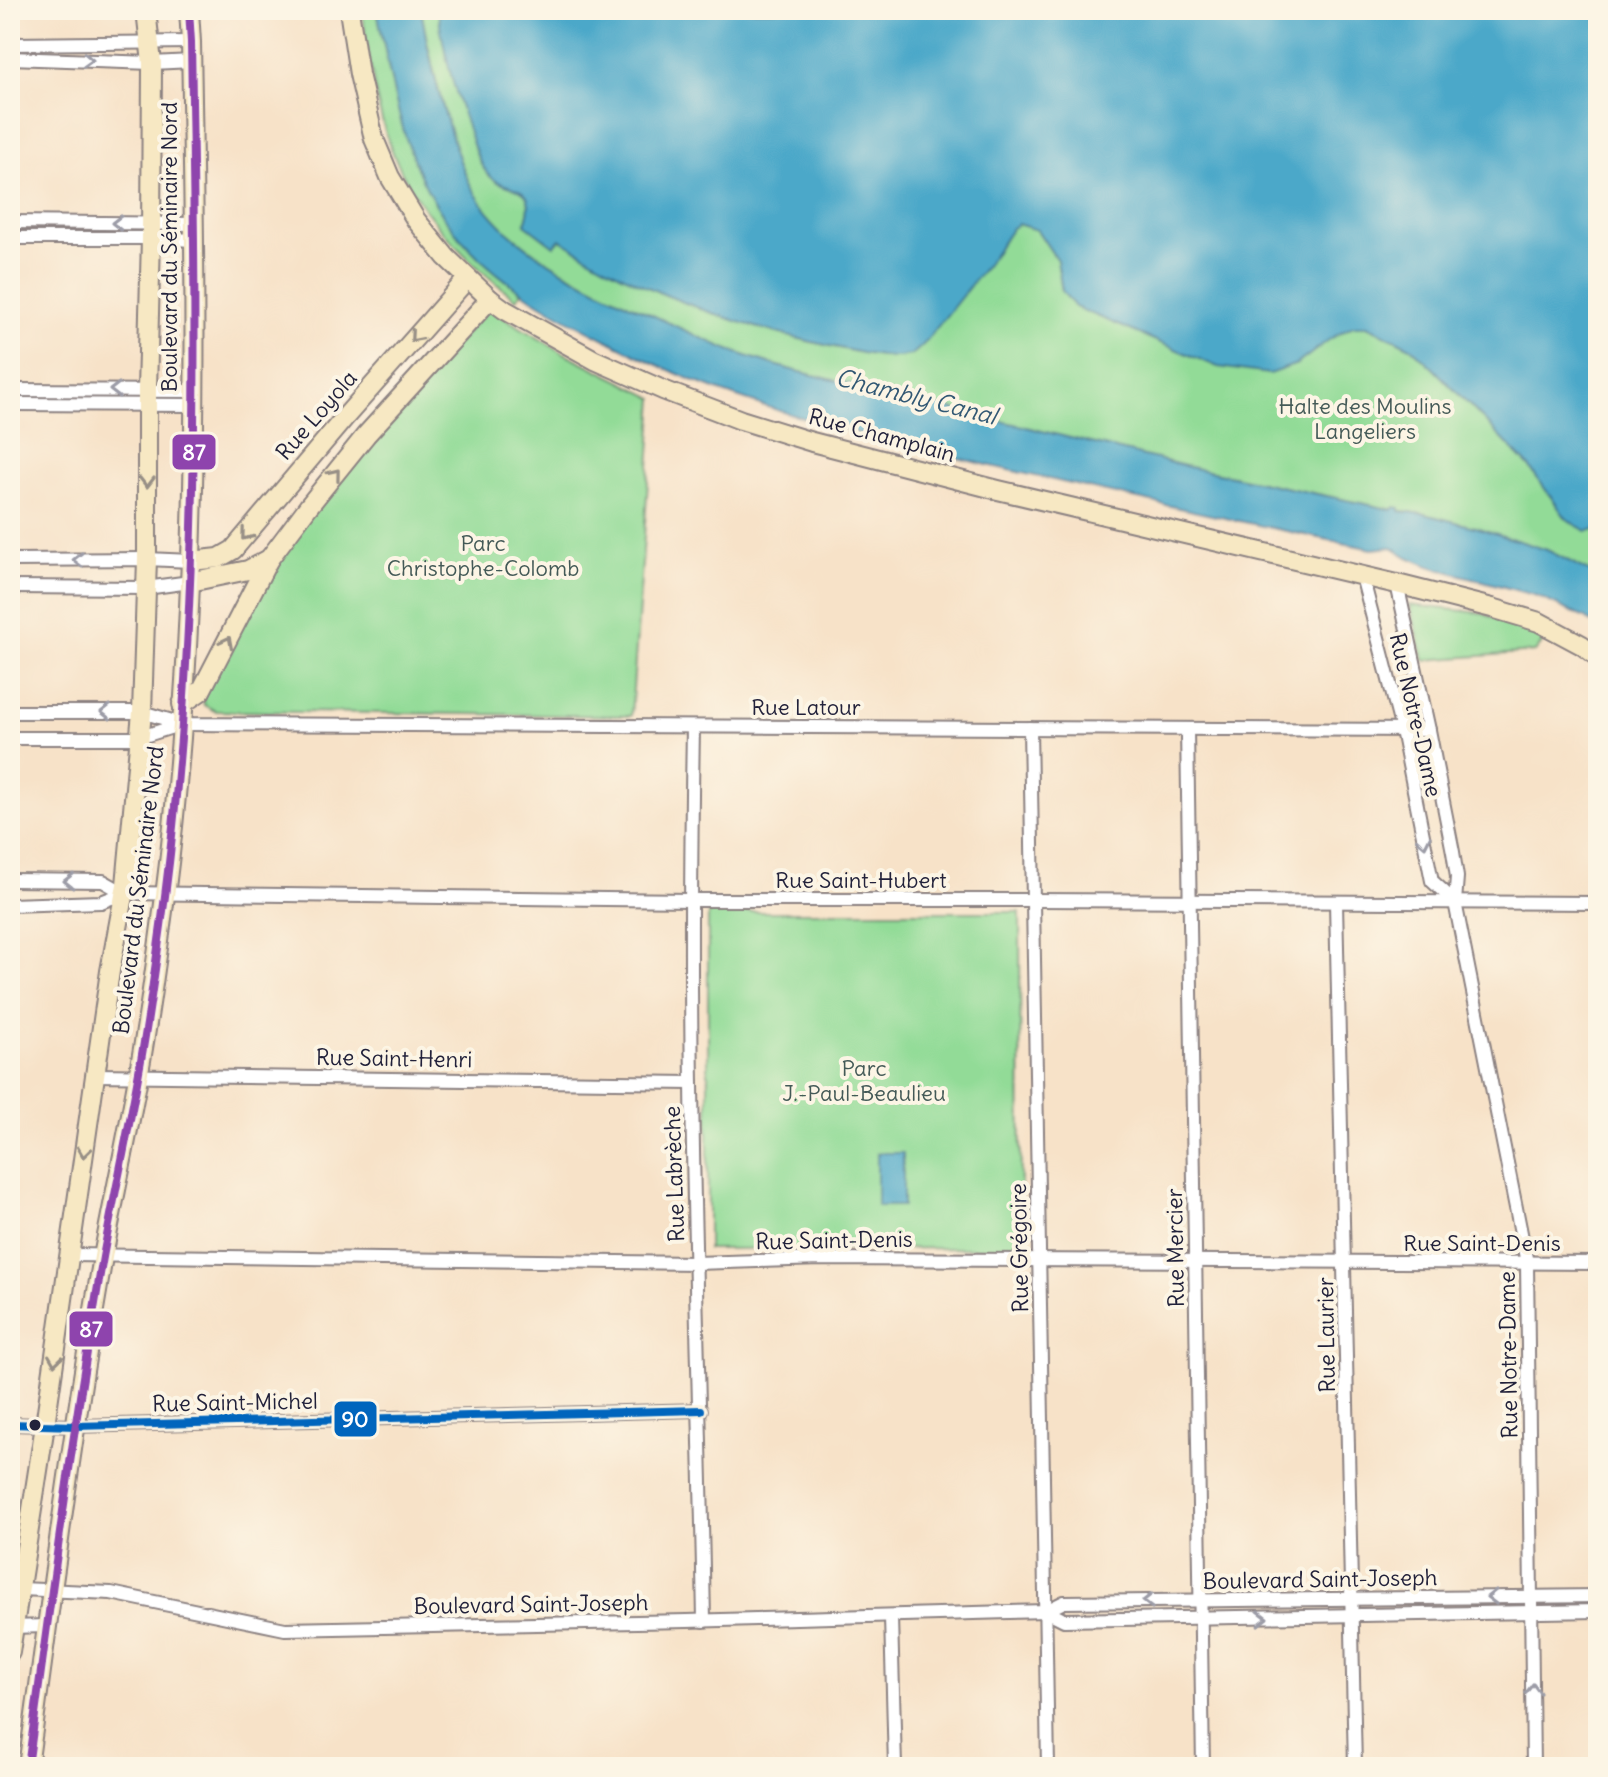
<svg xmlns="http://www.w3.org/2000/svg" width="1608" height="1777" viewBox="0 0 1608 1777" font-family="Delius,sans-serif">
<style>
.green{fill:#92db97;stroke:#5a7e69;stroke-width:2}
.water{fill:#4ba8c9;stroke:#366582;stroke-width:2}
.lines{fill:none;stroke-linecap:round;stroke-linejoin:round}
.street-casing{stroke:#8c8282;stroke-width:16}
.secondary-casing{stroke:#8c8282;stroke-width:22}
.street{stroke:#fff;stroke-width:12}
.secondary{stroke:#f7e8c3;stroke-width:18}
.bus-1-casing{stroke:#fcf5e5;stroke-width:14}
.bus-2-casing{stroke:#fcf5e5;stroke-width:14}
.bus-1{stroke:#0065bd;stroke-width:8}
.bus-2{stroke:#8e44ad;stroke-width:8}
.oneway{stroke:#9c9ca7}
.oneway2{stroke:#978f86}
.bus-dot{fill:#22223b;stroke:#fcf5e5;stroke-width:3}
.labels{text-anchor:middle;stroke-width:8;stroke-linejoin:round;paint-order:stroke}
.street-label{font-size:22px;fill:#22223b;stroke:#fcf5e5}
.park-label{font-size:22px;fill:#445a57;stroke:#fcf5e5}
.water-label{font-size:24px;font-style:italic;fill:#325874;stroke:#fcf5e5}
.line-badge{stroke:#fcf5e5;stroke-width:3}
.badge-label{font-size:22px;text-anchor:middle;font-weight:bold;fill:#fff}
</style>
<rect width="100%" height="100%" fill="#fcf5e5"/>
<filter id="ink" filterUnits="userSpaceOnUse"><feTurbulence type="fractalNoise" baseFrequency=".0125" numOctaves="2"/><feDisplacementMap in="SourceGraphic" scale="16" xChannelSelector="R" yChannelSelector="G"/><feConvolveMatrix kernelMatrix="1 2 1 2 8 2 1 2 1" color-interpolation-filters="sRGB"/></filter>
<filter id="wash" filterUnits="userSpaceOnUse"><feTurbulence type="fractalNoise" baseFrequency=".006" numOctaves="4" result="noise"/><feDisplacementMap in="SourceGraphic" scale="32" xChannelSelector="R" yChannelSelector="G"/><feGaussianBlur stdDeviation="1.8" result="paint"/><feColorMatrix in="noise" values="0 0 0 0 0 0 0 0 0 0 0 0 0 0 0 0 0 1.4 0 .05"/><feComposite in="paint" operator="in"/></filter>
<g filter="url(#wash)">
<rect width="100%" height="100%" fill="#f7e2c8"/>
<g class="green">
<path d="M362 10H377C394 93 405 180 466 244 483 262 502 277 522 293L516 299C462 258 409 204 387 137 374 98 368 51 362 10Z"/>
<path d="M421 10H438C442 45 454 78 464 111 470 132 474 157 488 174 504 194 541 179 525 224L554 246 560 239C646 292 735 326 834 347 859 352 889 361 913 354L989 262 1012 227 1018 224 1037 230 1057 260 1062 291 1330 339 1353 326H1367L1411 347 1432 367 1528 465 1566 518 1587 531 1598 529V576L1547 550 1478 528 1425 514 1399 511 1189 467 788 369C768 363 748 357 729 350 695 336 663 320 629 304 574 278 512 249 477 196 465 178 458 156 451 134 438 94 429 52 421 10Z"/>
<polygon points="488,308 560,351 654,398 631,716 215,711 204,705 201,691 271,568 313,508"/>
<polygon points="1410,605 1481,613 1547,637 1535,652 1424,660"/>
<polygon points="708,912 1020,912 1021,1248 708,1249"/>
</g>
<g class="water">
<path d="M377 10H421C428 52 438 94 451 134 458 156 465 178 477 196 513 251 578 280 635 307 666 321 697 337 729 350 748 357 768 363 788 369L1189 467 1393 510 1395 507 1400 508V511L1425 514 1478 528 1547 550 1598 576V627L1585 618 1537 596 1429 566 1408 557 1392 547 1372 549C1242 522 1112 494 983 464 899 444 815 424 734 396 690 381 646 360 605 339 554 313 503 286 464 242 403 175 395 95 377 10Z"/>
<path d="M438 10H1598V529L1587 531 1575 525 1566 518 1528 465 1432 367 1411 347 1378 331 1367 326H1353L1330 339 1297 364 1269 374 1218 367 1075 307 1062 291 1057 260 1037 230 1018 224 1012 228 989 262 923 345C920 347 917 351 914 353 898 363 853 351 835 347 755 330 675 304 603 265 588 257 575 248 560 239L554 246 525 224C541 179 504 194 488 174 478 162 473 144 468 129 454 90 443 51 438 10Z"/>
<rect x="877" y="1153" width="26" height="53"/>
</g>
</g>
<g filter="url(#ink)">
<g class="lines">
<g class="street-casing">
<g id="street">
<polyline points="10,44 191,42"/>
<polyline points="10,58 152,63 192,61"/>
<polyline points="10,222 195,224"/>
<polyline points="10,238 151,238 194,240"/>
<polyline points="10,390 193,391"/>
<polyline points="10,404 193,405"/>
<polyline points="10,560 147,559 191,561"/>
<polyline points="1362,576 1402,730 1432,881 1455,902"/>
<polyline points="1397,584 1429,730 1453,852 1457,877 1455,902 1527,1263 1533,1767"/>
<polyline points="10,587 146,588 190,582"/>
<polyline points="10,712 142,712 182,724 1429,730"/>
<path d="M693 727C691 846 690 964 692 1083 694 1262 701 1442 704 1621"/>
<polyline points="1030,728 1048,1767"/>
<polyline points="1187,729 1203,1767"/>
<polyline points="10,738 138,738 182,724"/>
<polyline points="10,880 103,881 124,893"/>
<polyline points="1336,902 1355,1767"/>
<polyline points="10,905 101,902 124,893 691,900 1033,900 1598,903"/>
<polyline points="95,1075 692,1083"/>
<polyline points="70,1255 696,1263 820,1259 1598,1263"/>
<polyline points="10,1424 75,1426 701,1410"/>
<polyline points="21,1589 111,1593 285,1629 687,1621 1046,1611 1064,1602 1598,1596"/>
<polyline points="1046,1611 1064,1620 1598,1611"/>
<polyline points="891,1617 895,1767"/>
<polyline points="10,1627 47,1626"/>
</g>
</g>
<g class="secondary-casing">
<g id="secondary">
<polyline points="349,10 359,74 374,139 390,177 416,220 446,257 490,299 505,310 595,360 663,390 741,420 812,442 998,490 1397,584 1492,608 1539,622 1582,645 1598,657"/>
<polyline points="191,561 219,558 233,550 346,416 467,279"/>
<polyline points="190,582 248,570 269,559 308,507 366,435 490,299"/>
<polyline points="182,704 201,691 269,559"/>
<polyline points="10,1652 45,1425 110,971 126,885 142,712 147,559 147,390 151,238 152,63 146,10"/>
<path d="M28 1767C51 1597 73 1427 103 1257 114 1197 127 1138 138 1077 149 1018 157 956 165 896 201 613 196 326 191 42L189 10"/>
</g>
</g>
<use href="#street" class="street"/>
<use href="#secondary" class="secondary"/>
<g class="bus-1-casing">
<polyline id="bus-1" points="10,1424 75,1426 701,1410"/>
</g>
<g class="bus-2-casing">
<path id="bus-2" d="M28 1767C51 1597 73 1427 103 1257 114 1197 127 1138 138 1077 149 1018 157 956 165 896 201 613 196 326 191 42L189 10"/>
</g>
<use href="#bus-1" class="bus-1"/>
<use href="#bus-2" class="bus-2"/>
</g>
<defs><path id="oneway-chevron" d="M-2-3.5L2.5 0L-2 3.5" fill="none" stroke-width="1.6" stroke-linecap="round" stroke-linejoin="round" transform="scale(2)"/></defs>
<g class="oneway">
<use href="#oneway-chevron" transform="translate(88 60) rotate(2)"/>
<use href="#oneway-chevron" transform="translate(117 223) rotate(-180)"/>
<use href="#oneway-chevron" transform="translate(115 390) rotate(180)"/>
<use href="#oneway-chevron" transform="translate(78 560) rotate(179)"/>
<use href="#oneway-chevron" transform="translate(106 712) rotate(-180)"/>
<use href="#oneway-chevron" transform="translate(1424 842) rotate(79)"/>
<use href="#oneway-chevron" transform="translate(69 881) rotate(-179)"/>
<use href="#oneway-chevron" transform="translate(1492 1597) rotate(179)"/>
<use href="#oneway-chevron" transform="translate(1148 1601) rotate(179)"/>
<use href="#oneway-chevron" transform="translate(1262 1618) rotate(-1)"/>
<use href="#oneway-chevron" transform="translate(1533 1689) rotate(-90)"/>
</g>
<g class="oneway2">
<use href="#oneway-chevron" transform="translate(415 337) rotate(131)"/>
<use href="#oneway-chevron" transform="translate(335 474) rotate(-51)"/>
<use href="#oneway-chevron" transform="translate(147 482) rotate(90)"/>
<use href="#oneway-chevron" transform="translate(246 535) rotate(130)"/>
<use href="#oneway-chevron" transform="translate(227 642) rotate(-63)"/>
<use href="#oneway-chevron" transform="translate(84 1152) rotate(98)"/>
<use href="#oneway-chevron" transform="translate(55 1360) rotate(98)"/>
</g>
</g>
<circle class="bus-dot" cx="35" cy="1425" r="7"/>
<g class="labels">
<g class="street-label">
<text transform="translate(169 247) rotate(-90)" y="8">Boulevard du Séminaire Nord</text>
<text transform="translate(316 415) rotate(-49)" y="8">Rue Loyola</text>
<text transform="translate(882 435) rotate(15)" y="8">Rue Champlain</text>
<text x="806" y="715">Rue Latour</text>
<text transform="translate(1416 715) rotate(77)" y="8">Rue Notre-Dame</text>
<text x="861" y="888">Rue Saint-Hubert</text>
<text transform="translate(138 890) rotate(-83)" y="8">Boulevard du Séminaire Nord</text>
<text transform="translate(394 1058) rotate(1)" y="8">Rue Saint-Henri</text>
<text transform="translate(674 1174) rotate(-92)" y="8">Rue Labrèche</text>
<text transform="translate(834 1240) rotate(-1)" y="8">Rue Saint-Denis</text>
<text x="1482" y="1251">Rue Saint-Denis</text>
<text transform="translate(1019 1248) rotate(-91)" y="8">Rue Grégoire</text>
<text transform="translate(1175 1248) rotate(-91)" y="8">Rue Mercier</text>
<text transform="translate(1326 1335) rotate(-91)" y="8">Rue Laurier</text>
<text transform="translate(1508 1355) rotate(-91)" y="8">Rue Notre-Dame</text>
<text transform="translate(235 1402) rotate(-1)" y="8">Rue Saint-Michel</text>
<text transform="translate(1320 1579) rotate(-1)" y="8">Boulevard Saint-Joseph</text>
<text transform="translate(531 1604) rotate(-1)" y="8">Boulevard Saint-Joseph</text>
</g>
<g class="park-label">
<text x="1365" y="414">Halte des Moulins<tspan x="1365" dy="25">Langeliers</tspan></text>
<text x="483" y="551">Parc<tspan x="483" dy="25">Christophe-Colomb</tspan></text>
<text x="864" y="1076">Parc<tspan x="864" dy="25">J.-Paul-Beaulieu</tspan></text>
</g>
<g class="water-label">
<text transform="translate(916 397) rotate(14)" y="8">Chambly Canal</text>
</g>
</g>
<g class="line-badge">
<rect x="171" y="433" width="46" height="38" rx="8" fill="#8e44ad"/>
<rect x="68" y="1310" width="46" height="38" rx="8" fill="#8e44ad"/>
<rect x="333" y="1400" width="45" height="38" rx="8" fill="#0065bd"/>
</g>
<g class="badge-label">
<text x="194" y="460">87</text>
<text x="91" y="1337">87</text>
<text x="355" y="1427">90</text>
</g>
<rect width="1608" height="1777" fill="none" stroke="#fcf5e5" stroke-width="40"/>
</svg>
